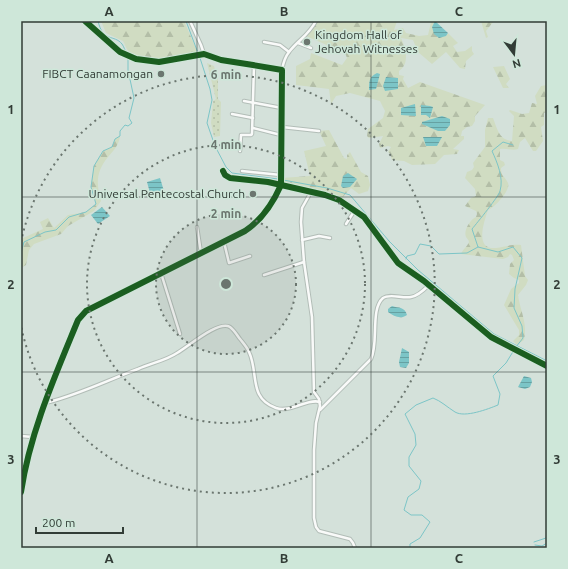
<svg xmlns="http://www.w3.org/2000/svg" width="568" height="569" viewBox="0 0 568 569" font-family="Ubuntu,sans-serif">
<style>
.grass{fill:url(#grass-dots)}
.forest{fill:url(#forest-firs)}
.water{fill:url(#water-rules)}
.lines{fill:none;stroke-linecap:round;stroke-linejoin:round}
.stream{stroke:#7cc5c7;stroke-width:1}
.minor-casing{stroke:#b2bdb7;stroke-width:4.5}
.tertiary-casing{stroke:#b2bdb7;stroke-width:5.5}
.minor{stroke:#f9faf9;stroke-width:2.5}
.tertiary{stroke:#f9faf9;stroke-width:3.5}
.cycleway-casing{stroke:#cee7d9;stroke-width:8}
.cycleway{stroke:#1b5e20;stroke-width:6}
.grid{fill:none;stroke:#323c36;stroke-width:1;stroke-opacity:0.55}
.ring{fill:none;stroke:#6b766f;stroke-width:2;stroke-dasharray:2 4}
.poi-dot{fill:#6b766f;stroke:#cee7d9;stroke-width:1.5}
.labels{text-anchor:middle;stroke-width:3;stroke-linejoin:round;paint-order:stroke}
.poi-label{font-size:12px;fill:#323c36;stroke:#cee7d9;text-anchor:end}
.centre{fill:#6b766f;stroke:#cee7d9;stroke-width:2}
.ring-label{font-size:12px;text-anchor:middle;font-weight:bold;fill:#6b766f;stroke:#cee7d9;stroke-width:3;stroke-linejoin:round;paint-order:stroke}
.neatline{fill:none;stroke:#323c36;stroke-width:1.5}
.grid-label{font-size:13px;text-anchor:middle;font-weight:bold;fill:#323c36}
</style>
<defs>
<pattern id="grass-dots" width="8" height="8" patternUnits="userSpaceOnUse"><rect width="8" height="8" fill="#d0dcc2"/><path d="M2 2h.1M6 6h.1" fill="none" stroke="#b3bea7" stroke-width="1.8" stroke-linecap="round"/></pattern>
<pattern id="forest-firs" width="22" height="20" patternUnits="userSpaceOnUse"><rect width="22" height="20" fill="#d0dcc2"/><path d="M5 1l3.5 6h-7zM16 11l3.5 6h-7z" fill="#b3bea7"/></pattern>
<pattern id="water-rules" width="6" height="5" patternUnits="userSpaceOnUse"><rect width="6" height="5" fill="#7cc5c7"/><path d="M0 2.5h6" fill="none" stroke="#66a1a2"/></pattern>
</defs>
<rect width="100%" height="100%" fill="#d4e1da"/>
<polygon class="grass" points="207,63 214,66 218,80 218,99 221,102 220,136 214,137 211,123 213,101 216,99"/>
<g class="forest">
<path d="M101 21H184L198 53C184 56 138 65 129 52 126 49 125 44 123 41L106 33Z"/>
<path d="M315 21H397L394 30 403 28 406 33 419 36 428 35 431 22 435 21 432 27 446 36 448 33 458 43 453 46 457 52 465 51 472 46V51L474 54 466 61 465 69 460 68 446 52 432 64 418 52 413 40 401 38C406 49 410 64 399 71V75L404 76 403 79 408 88 420 82 485 105 475 116V121L472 126 467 127 462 131 461 136H464V139L453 149 459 150 457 154 444 155 435 164 412 165 404 161 392 160 390 154 388 152 391 147 388 146 380 148 379 144 383 136 369 138 367 136 368 129 383 118 385 111 380 101 350 93 336 96 331 104 329 89 296 85V66L310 59 311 53 342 65 347 58 345 53 306 36Z"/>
<polygon points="481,21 493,21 493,22 486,31 488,37 486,38"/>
<polygon points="504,66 510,79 506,84 509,88 503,88 493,67"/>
<path d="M547 85V112L544 113V125L541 127 543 141 536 151H533L525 138 520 142 518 149C512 151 507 148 500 149V160L504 162 505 165 501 168C501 177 505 176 508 183 511 190 494 208 488 210 484 222 474 250 496 248 505 247 511 244 521 245L525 276 528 280 526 285 518 295C520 310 528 324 524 340L517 345 513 341 519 335V330L504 305 511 289 519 283V280L514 278 509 274 510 264 514 260 512 255 510 254 508 257 503 259 461 254C463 249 467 247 469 242 469 240 467 239 466 237 463 230 471 219 476 217L477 214 476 211 465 206 471 198 476 196 475 189 465 178 467 172 472 170 474 167 473 163 485 147V130L488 118H493C497 128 499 140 512 141L514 116 509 111 510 110 522 114 529 113 532 103 537 104 535 96 541 86Z"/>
<polygon points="329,130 344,158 347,159 347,155 350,152 361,172 368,176 370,185 368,191 359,194 351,188 341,199 281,185 281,178 310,176 304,151 326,146 319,131"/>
<path d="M120 136C119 145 114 150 108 157 96 172 96 183 101 201L94 211 68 226 61 234 34 244 29 250 26 265 21 268V234H22L23 238 43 229 40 222 48 218 54 228 68 215 86 212 96 204 91 187 94 166 103 151 112 147 115 139Z"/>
</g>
<g class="water">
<polygon points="435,21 448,33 446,36 439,38 434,34 432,27"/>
<path d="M377 73 380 74 376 89 369 90C369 81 369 77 377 73Z"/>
<polygon points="386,77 398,78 398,89 385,91 383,86"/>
<polygon points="415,104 416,116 401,115 401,108"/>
<polygon points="421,105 430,106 433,107 430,118 426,115 421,115"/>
<polygon points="442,116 450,119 450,125 445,131 438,131 422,124 422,122"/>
<polygon points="423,137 442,137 437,146 426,146"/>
<polygon points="348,173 357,179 350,187 343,188 341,186 343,176"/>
<polygon points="160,178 164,191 150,193 147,182"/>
<polygon points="102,207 110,216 98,224 91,215"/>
<path d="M392 306C399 308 405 307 407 315 400 320 394 316 388 312V309Z"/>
<polygon points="402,348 409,352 409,363 406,368 400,367 399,362"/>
<polygon points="524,376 531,378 532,382 530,387 525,389 518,387"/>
</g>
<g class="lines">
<g class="stream">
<path d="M98 21C103 43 114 34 122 44 124 47 125 50 126 53"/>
<polyline points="186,21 198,53"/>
<polyline points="200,58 210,89 212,100 207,123 215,146 226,167 232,173 278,179"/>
<path d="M513 145 503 142 492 151C497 162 504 178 500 191 499 196 477 223 472 229L478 247 498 252 513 247 522 258 515 289 514 308 522 326 523 338 516 347"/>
<polyline points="283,180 327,188 350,195 389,241 418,270 494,334 547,361"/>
<polyline points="21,253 24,242 45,232 56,230 69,217 86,212 96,204 91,187 94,166 103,151 112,147 115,139 120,136 120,131 125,125 128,126 132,123 129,118 134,98 128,70 128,59"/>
<polyline points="406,259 407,256 415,254 420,244 431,246 439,254 467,253 478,247"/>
<polyline points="534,542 546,538 547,532"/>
<polyline points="535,545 542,546 547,543"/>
<path d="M410 548V544L420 538 430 522 422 515H411L404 510 408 497 419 489 421 481 409 466V457L416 445 415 434 405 414 416 405 433 398C441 401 447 407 455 412 465 418 488 409 498 405L500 394 493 376 506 363 514 350"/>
</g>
<g class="minor-casing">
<g id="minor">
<polyline points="190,21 201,45 204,54"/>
<polyline points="264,42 280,45 289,52"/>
<polyline points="298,43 311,48"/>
<path d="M282 70C283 64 285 57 289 52 298 40 308 36 316 21"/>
<polyline points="244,101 282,108"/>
<polyline points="232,114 253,118"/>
<polyline points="282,127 319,131"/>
<polyline points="253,128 281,135"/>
<polyline points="240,151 241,135 251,135 252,134 254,65"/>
<polyline points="223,171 225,175 230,178 268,182 325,195 339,200 364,217 398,263 424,281 491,337 547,366"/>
<polyline points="242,171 281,175"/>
<polyline points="311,192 302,208 301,222 304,262 312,317 314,392 319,399 320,406 316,423 314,450 314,518 316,527 319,531 350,539 353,543 355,548"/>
<polyline points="346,224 355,210"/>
<polyline points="197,227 201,253"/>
<polyline points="302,240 319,236 330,238"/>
<polyline points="224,242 229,263 250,256"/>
<polyline points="161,273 180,334"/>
<polyline points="264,275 304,262"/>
<path d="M46 401 49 402C80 394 108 380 138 369 151 363 165 361 177 353 188 347 218 320 230 327 234 330 237 335 240 339 243 343 247 347 249 352 259 373 248 398 276 408 291 413 307 398 320 402"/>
<path d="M320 410 371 359C379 343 370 309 383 298 390 293 403 299 411 297 418 296 424 290 429 285"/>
<polyline points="21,436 33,437"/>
</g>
</g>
<g class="tertiary-casing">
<path id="tertiary" d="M21 492C30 432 55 376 78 320L86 311 245 231C262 220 273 203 281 185L282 70 253 65 221 60 204 54 159 62 136 59 120 52 85 21"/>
</g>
<use href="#minor" class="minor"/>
<use href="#tertiary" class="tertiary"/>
<g class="cycleway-casing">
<g id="cycleway">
<polyline points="223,171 225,175 230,178 268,182 325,195 339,200 364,217 398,263 424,281 491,337 547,366"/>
<path d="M21 492C30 432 55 376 78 320L86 311 245 231C262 220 273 203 281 185L282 70 253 65 221 60 204 54 159 62 136 59 120 52 85 21"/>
</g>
</g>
<use href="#cycleway" class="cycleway"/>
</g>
<path class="grid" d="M197 21V548M371 21V548M21 197H547M21 372H547"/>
<circle cx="226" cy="284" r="70" fill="#6b766f" fill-opacity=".12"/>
<g class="ring">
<circle cx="226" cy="284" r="70"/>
<circle cx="226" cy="284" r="139"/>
<path d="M21 242A209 209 0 1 1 21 326"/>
</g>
<g class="poi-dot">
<circle cx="307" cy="42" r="4"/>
<circle cx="161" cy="74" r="4"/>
<circle cx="253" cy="194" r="4"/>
</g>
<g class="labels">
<g class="poi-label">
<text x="315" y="39" text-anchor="start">Kingdom Hall of<tspan x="315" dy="14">Jehovah Witnesses</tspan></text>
<text x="153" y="78">FIBCT Caanamongan</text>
<text x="245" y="198">Universal Pentecostal Church</text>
</g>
</g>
<circle cx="226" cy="284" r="6" class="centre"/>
<g class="ring-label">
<text x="226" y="79">6 min</text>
<text x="226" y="149">4 min</text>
<text x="226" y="218">2 min</text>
</g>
<rect width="568" height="569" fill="none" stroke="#cee7d9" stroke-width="44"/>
<g transform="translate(514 54) rotate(164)" stroke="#cee7d9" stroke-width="3" paint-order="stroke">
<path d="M0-3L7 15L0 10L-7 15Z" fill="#323c36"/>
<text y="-6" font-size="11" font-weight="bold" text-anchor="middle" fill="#323c36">N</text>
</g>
<path d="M36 527v6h87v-6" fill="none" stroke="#323c36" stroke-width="2"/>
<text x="42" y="527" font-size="12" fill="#323c36" stroke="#cee7d9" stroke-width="3" paint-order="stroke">200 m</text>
<rect x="22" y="22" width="524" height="525" class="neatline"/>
<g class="grid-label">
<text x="109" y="16">A</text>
<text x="284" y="16">B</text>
<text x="459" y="16">C</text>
<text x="11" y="114">1</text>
<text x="557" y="114">1</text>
<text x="11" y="289">2</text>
<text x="557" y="289">2</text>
<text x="11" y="464">3</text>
<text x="557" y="464">3</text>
<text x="109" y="563">A</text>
<text x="284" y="563">B</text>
<text x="459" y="563">C</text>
</g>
</svg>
